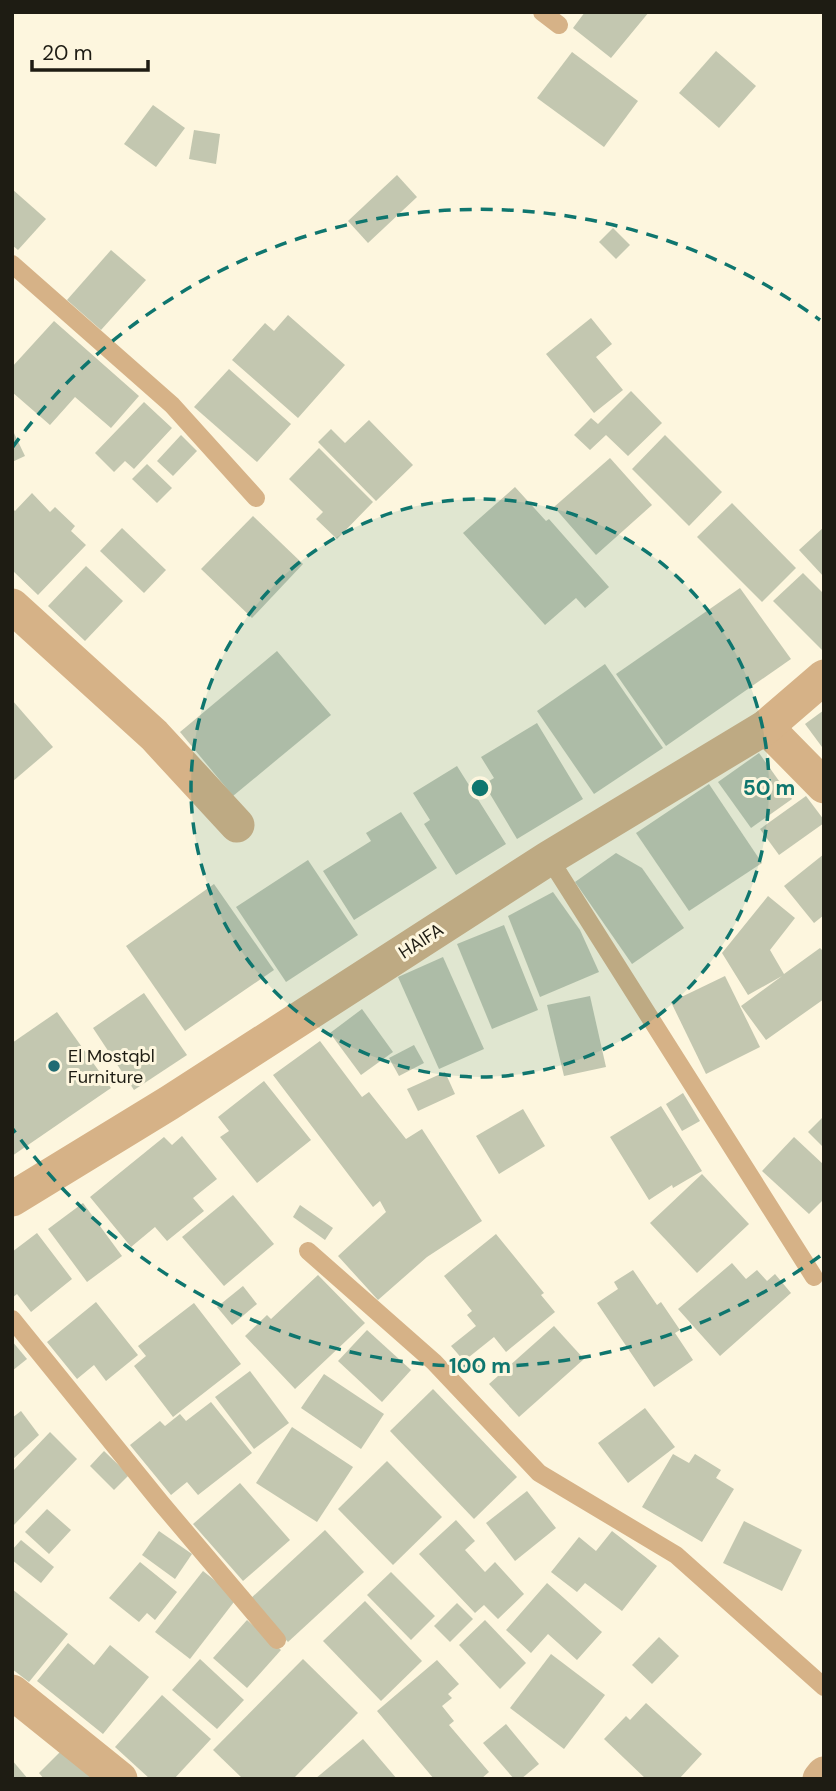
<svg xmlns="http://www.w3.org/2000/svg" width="836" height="1791" viewBox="0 0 836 1791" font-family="'DM Sans',sans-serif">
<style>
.building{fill:#c3c7b0}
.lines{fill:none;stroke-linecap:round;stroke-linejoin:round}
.lane{stroke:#d6b287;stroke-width:18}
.street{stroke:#d6b287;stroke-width:35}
.ring{fill:none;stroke:#0f766e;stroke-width:3.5;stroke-dasharray:12 9}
.poi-dot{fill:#206b73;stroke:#fdf6de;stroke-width:2.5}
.labels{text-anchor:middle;stroke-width:6;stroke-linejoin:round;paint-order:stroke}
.street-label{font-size:18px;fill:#1e1c13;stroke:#fdf6de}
.poi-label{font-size:18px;fill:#1e1c13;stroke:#fdf6de;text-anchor:start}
.centre{fill:#0f766e;stroke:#fdf6de;stroke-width:3.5}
.ring-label{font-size:21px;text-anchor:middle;font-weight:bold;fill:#0f766e;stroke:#fdf6de;stroke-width:6;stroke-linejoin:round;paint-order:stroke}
</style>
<rect width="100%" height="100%" fill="#fdf6de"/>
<g class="building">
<polygon points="585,12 590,13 649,12 611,58 573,28"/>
<polygon points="716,51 756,86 719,128 679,93"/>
<polygon points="572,52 638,101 604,147 537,98"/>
<polygon points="153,105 185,128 156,167 124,144"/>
<polygon points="194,130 220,134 216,164 189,159"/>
<polygon points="397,175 417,197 368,243 348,221"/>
<polygon points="12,189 46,219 18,250 12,245"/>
<polygon points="613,228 630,245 616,259 599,242"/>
<polygon points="111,250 146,280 101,330 67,300"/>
<polygon points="288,315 345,365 298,418 232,360 265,323 274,331"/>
<polygon points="591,318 612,344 596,357 623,390 594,413 546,354"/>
<polygon points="54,321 139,396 111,428 75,397 50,425 12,392 12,367"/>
<polygon points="229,369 291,424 257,462 194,407"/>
<polygon points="631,391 662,423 628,456 606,435 590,450 574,435 591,418 598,424"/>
<polygon points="144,402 172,428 134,469 125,461 114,472 95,453"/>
<polygon points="369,420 413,465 376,501 318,442 331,429 345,443"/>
<polygon points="12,429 25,456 12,462"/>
<polygon points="181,435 197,451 173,476 157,461"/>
<polygon points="665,435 722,492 689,526 632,469"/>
<polygon points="319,448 373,502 337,539 316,519 323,512 289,479"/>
<polygon points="610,458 652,505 596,555 554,507"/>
<polygon points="147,464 172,488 157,503 132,479"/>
<polygon points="515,487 546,521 549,519 609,587 585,608 576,598 545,625 463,533"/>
<polygon points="32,493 50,512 55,507 75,526 71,531 86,545 38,595 12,570 12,508 15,511"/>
<polygon points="732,503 796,568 762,602 697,537"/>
<polygon points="253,516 303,564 252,618 201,569"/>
<polygon points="824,527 824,577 799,550"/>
<polygon points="122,528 166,570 144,593 100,551"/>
<polygon points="86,566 123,601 85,641 48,606"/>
<polygon points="803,573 824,594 824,652 773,601"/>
<polygon points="740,588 791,659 666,746 616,674"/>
<polygon points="277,651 331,715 233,796 180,732"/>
<polygon points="605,664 663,748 594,794 537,711"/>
<polygon points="12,700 53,747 12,782"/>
<polygon points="824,710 824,746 822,747 805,724"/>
<polygon points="537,723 583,799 517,839 484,784 494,778 481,757"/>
<polygon points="759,753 792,799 751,828 718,782"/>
<polygon points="457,766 506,844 456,875 424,824 430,820 413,793"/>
<polygon points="709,784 762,863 689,911 636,833"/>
<polygon points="806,796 824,820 824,823 779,855 760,829"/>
<polygon points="401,812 437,868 354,920 323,871 371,841 366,833"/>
<polygon points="616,853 642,868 684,928 632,964 575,882"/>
<polygon points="824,854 824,915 814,923 784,886"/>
<polygon points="308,860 358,935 286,982 236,907"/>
<polygon points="214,884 274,970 185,1031 126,946"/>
<polygon points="553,892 580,930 599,972 540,997 508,916"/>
<polygon points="768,896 795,918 770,950 784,974 820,948 824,952 824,999 766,1040 741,1006 782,976 748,995 722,953"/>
<polygon points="504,925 538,1010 492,1029 457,944"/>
<polygon points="443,957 484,1049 439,1069 398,977"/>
<polygon points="725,976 760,1047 706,1074 671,1002"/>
<polygon points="144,993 187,1055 134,1090 93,1028"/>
<polygon points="590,996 606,1067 564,1076 547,1005"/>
<polygon points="362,1009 393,1052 361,1075 330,1033"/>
<polygon points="57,1012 111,1088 12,1156 12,1043"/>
<polygon points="320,1041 362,1097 369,1092 406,1139 422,1129 482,1221 427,1257 378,1300 338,1256 386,1212 380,1201 373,1207 273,1075"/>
<polygon points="414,1045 424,1063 399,1076 389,1058"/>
<polygon points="445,1072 455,1094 418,1111 407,1089"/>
<polygon points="264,1081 311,1140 257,1183 220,1137 229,1131 218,1117"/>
<polygon points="683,1093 700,1121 682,1131 666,1104"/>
<polygon points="661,1106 702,1171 673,1188 672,1185 649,1200 610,1137"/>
<polygon points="523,1109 545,1146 499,1174 476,1136"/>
<polygon points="824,1116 824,1144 822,1146 808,1132"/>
<polygon points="182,1136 217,1179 193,1198 204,1211 167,1241 155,1227 131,1247 90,1197 164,1137 172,1145"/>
<polygon points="794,1137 824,1165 824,1199 809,1214 762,1171"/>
<polygon points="702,1174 749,1224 697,1273 650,1223"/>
<polygon points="233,1195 274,1244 224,1286 182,1237"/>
<polygon points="83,1203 122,1256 87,1282 48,1229"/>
<polygon points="300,1205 333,1228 325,1240 293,1217"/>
<polygon points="37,1233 72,1279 31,1312 17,1294 12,1298 12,1252"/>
<polygon points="496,1234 544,1293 541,1295 555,1312 506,1352 494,1337 464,1361 451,1346 476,1326 467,1315 472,1311 444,1276"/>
<polygon points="732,1263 746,1279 757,1270 767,1281 775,1274 791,1293 720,1356 678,1309"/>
<polygon points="633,1270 657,1305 661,1302 680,1330 675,1333 693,1360 654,1387 597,1303 618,1289 614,1282"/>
<polygon points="318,1275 365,1323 295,1389 245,1336 267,1315 271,1319"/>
<polygon points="243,1286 257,1304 232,1325 217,1307"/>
<polygon points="96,1302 138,1355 106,1381 94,1365 77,1379 47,1342"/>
<polygon points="194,1303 241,1364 173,1417 134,1366 146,1356 138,1346"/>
<polygon points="554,1326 584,1359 519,1417 489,1384"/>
<polygon points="367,1330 411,1370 382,1402 338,1361"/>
<polygon points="12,1341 27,1359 12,1371"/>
<polygon points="250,1371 289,1423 254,1449 215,1397"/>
<polygon points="324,1374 384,1414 361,1449 301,1408"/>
<polygon points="433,1389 517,1477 474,1519 390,1431"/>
<polygon points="211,1402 252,1453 198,1495 187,1482 171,1495 130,1445 160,1421 165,1426 180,1414 186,1421"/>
<polygon points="645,1408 675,1447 628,1483 598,1443"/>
<polygon points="21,1411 39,1435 12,1460 12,1418"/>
<polygon points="292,1427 353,1467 317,1522 256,1483"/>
<polygon points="50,1432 77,1459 12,1527 12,1472"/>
<polygon points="104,1451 129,1475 114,1490 90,1466"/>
<polygon points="673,1454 689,1463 695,1454 721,1470 716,1478 734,1489 702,1542 642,1507"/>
<polygon points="387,1461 442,1517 393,1565 338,1509"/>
<polygon points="240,1483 290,1540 243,1581 193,1524"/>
<polygon points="527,1491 556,1528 515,1561 486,1523"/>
<polygon points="47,1509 71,1530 49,1554 25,1532"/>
<polygon points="456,1520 475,1541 465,1550 485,1572 495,1562 524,1594 498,1619 484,1605 475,1613 419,1554"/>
<polygon points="744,1521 802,1550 782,1591 723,1563"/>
<polygon points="325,1530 364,1572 288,1642 249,1600"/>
<polygon points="159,1531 192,1554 175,1579 142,1555"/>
<polygon points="612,1531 657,1566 622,1611 585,1583 577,1592 551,1572 579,1537 596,1551"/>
<polygon points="21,1540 54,1567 41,1583 12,1560 12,1550"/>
<polygon points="140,1562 177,1592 155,1620 147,1613 139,1622 109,1598"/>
<polygon points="203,1571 237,1598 190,1659 155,1632"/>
<polygon points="391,1572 435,1616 411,1640 367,1595"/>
<polygon points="547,1583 602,1632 577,1660 548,1634 531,1653 506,1630"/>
<polygon points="12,1589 68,1634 29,1682 12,1669"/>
<polygon points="365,1601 422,1661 381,1701 323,1641"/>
<polygon points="457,1603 473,1619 450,1642 434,1626"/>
<polygon points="247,1620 281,1650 247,1688 213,1658"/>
<polygon points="485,1620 526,1663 500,1689 459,1645"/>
<polygon points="659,1637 679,1656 652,1684 632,1665"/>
<polygon points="68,1643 94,1665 110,1645 149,1677 103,1734 37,1681"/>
<polygon points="551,1654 605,1695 564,1749 510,1708"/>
<polygon points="200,1659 244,1700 217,1729 172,1690"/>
<polygon points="303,1659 358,1713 293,1779 243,1779 213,1750"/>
<polygon points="437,1660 459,1684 448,1694 452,1698 442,1706 454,1721 449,1725 489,1772 481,1779 434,1779 377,1711"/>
<polygon points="162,1695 211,1739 174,1779 150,1779 115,1747"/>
<polygon points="646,1703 702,1754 679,1779 646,1779 604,1739 626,1716 630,1720"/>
<polygon points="506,1724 539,1764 521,1779 514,1779 483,1743"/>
<polygon points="363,1739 397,1779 315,1779"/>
<polygon points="64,1748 93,1779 44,1779 39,1773"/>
<polygon points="12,1760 28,1779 12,1779"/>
</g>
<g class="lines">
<g class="lane">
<polyline points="542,12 559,25"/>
<polyline points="12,264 172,405 256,498"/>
<polyline points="549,858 814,1277"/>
<polyline points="308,1251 434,1362 539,1473 676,1555 824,1687"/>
<polyline points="12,1319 161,1503 277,1640"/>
</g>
<g class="street">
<polyline points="12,606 154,735 237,825"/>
<polyline points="766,727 824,786"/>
<polyline points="12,1199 169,1103 549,858 766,727 824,677"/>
<polyline points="12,1692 120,1779"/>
<polyline points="820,1779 824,1774"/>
</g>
</g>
<circle cx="480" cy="788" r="289" fill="#0f766e" fill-opacity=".12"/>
<g class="ring">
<circle cx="480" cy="788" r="289"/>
<path d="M820 1256A578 578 0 0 1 12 1128M12 448A578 578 0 0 1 820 320"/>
</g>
<circle class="poi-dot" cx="54" cy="1066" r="7"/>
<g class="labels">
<g class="street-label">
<text transform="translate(421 941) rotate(-33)" y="6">HAIFA</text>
</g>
<g class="poi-label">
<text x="68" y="1062">El Mostqbl<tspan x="68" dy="21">Furniture</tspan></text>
</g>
</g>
<circle cx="480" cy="788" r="10" class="centre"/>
<g class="ring-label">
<text x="769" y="795">50 m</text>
<text x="480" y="1373">100 m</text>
</g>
<rect width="836" height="1791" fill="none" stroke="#1e1c13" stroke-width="28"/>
<path d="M32 60v10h116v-10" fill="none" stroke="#1e1c13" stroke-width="3.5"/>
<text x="42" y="60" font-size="21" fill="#1e1c13" stroke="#fdf6de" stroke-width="5" paint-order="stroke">20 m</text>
</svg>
